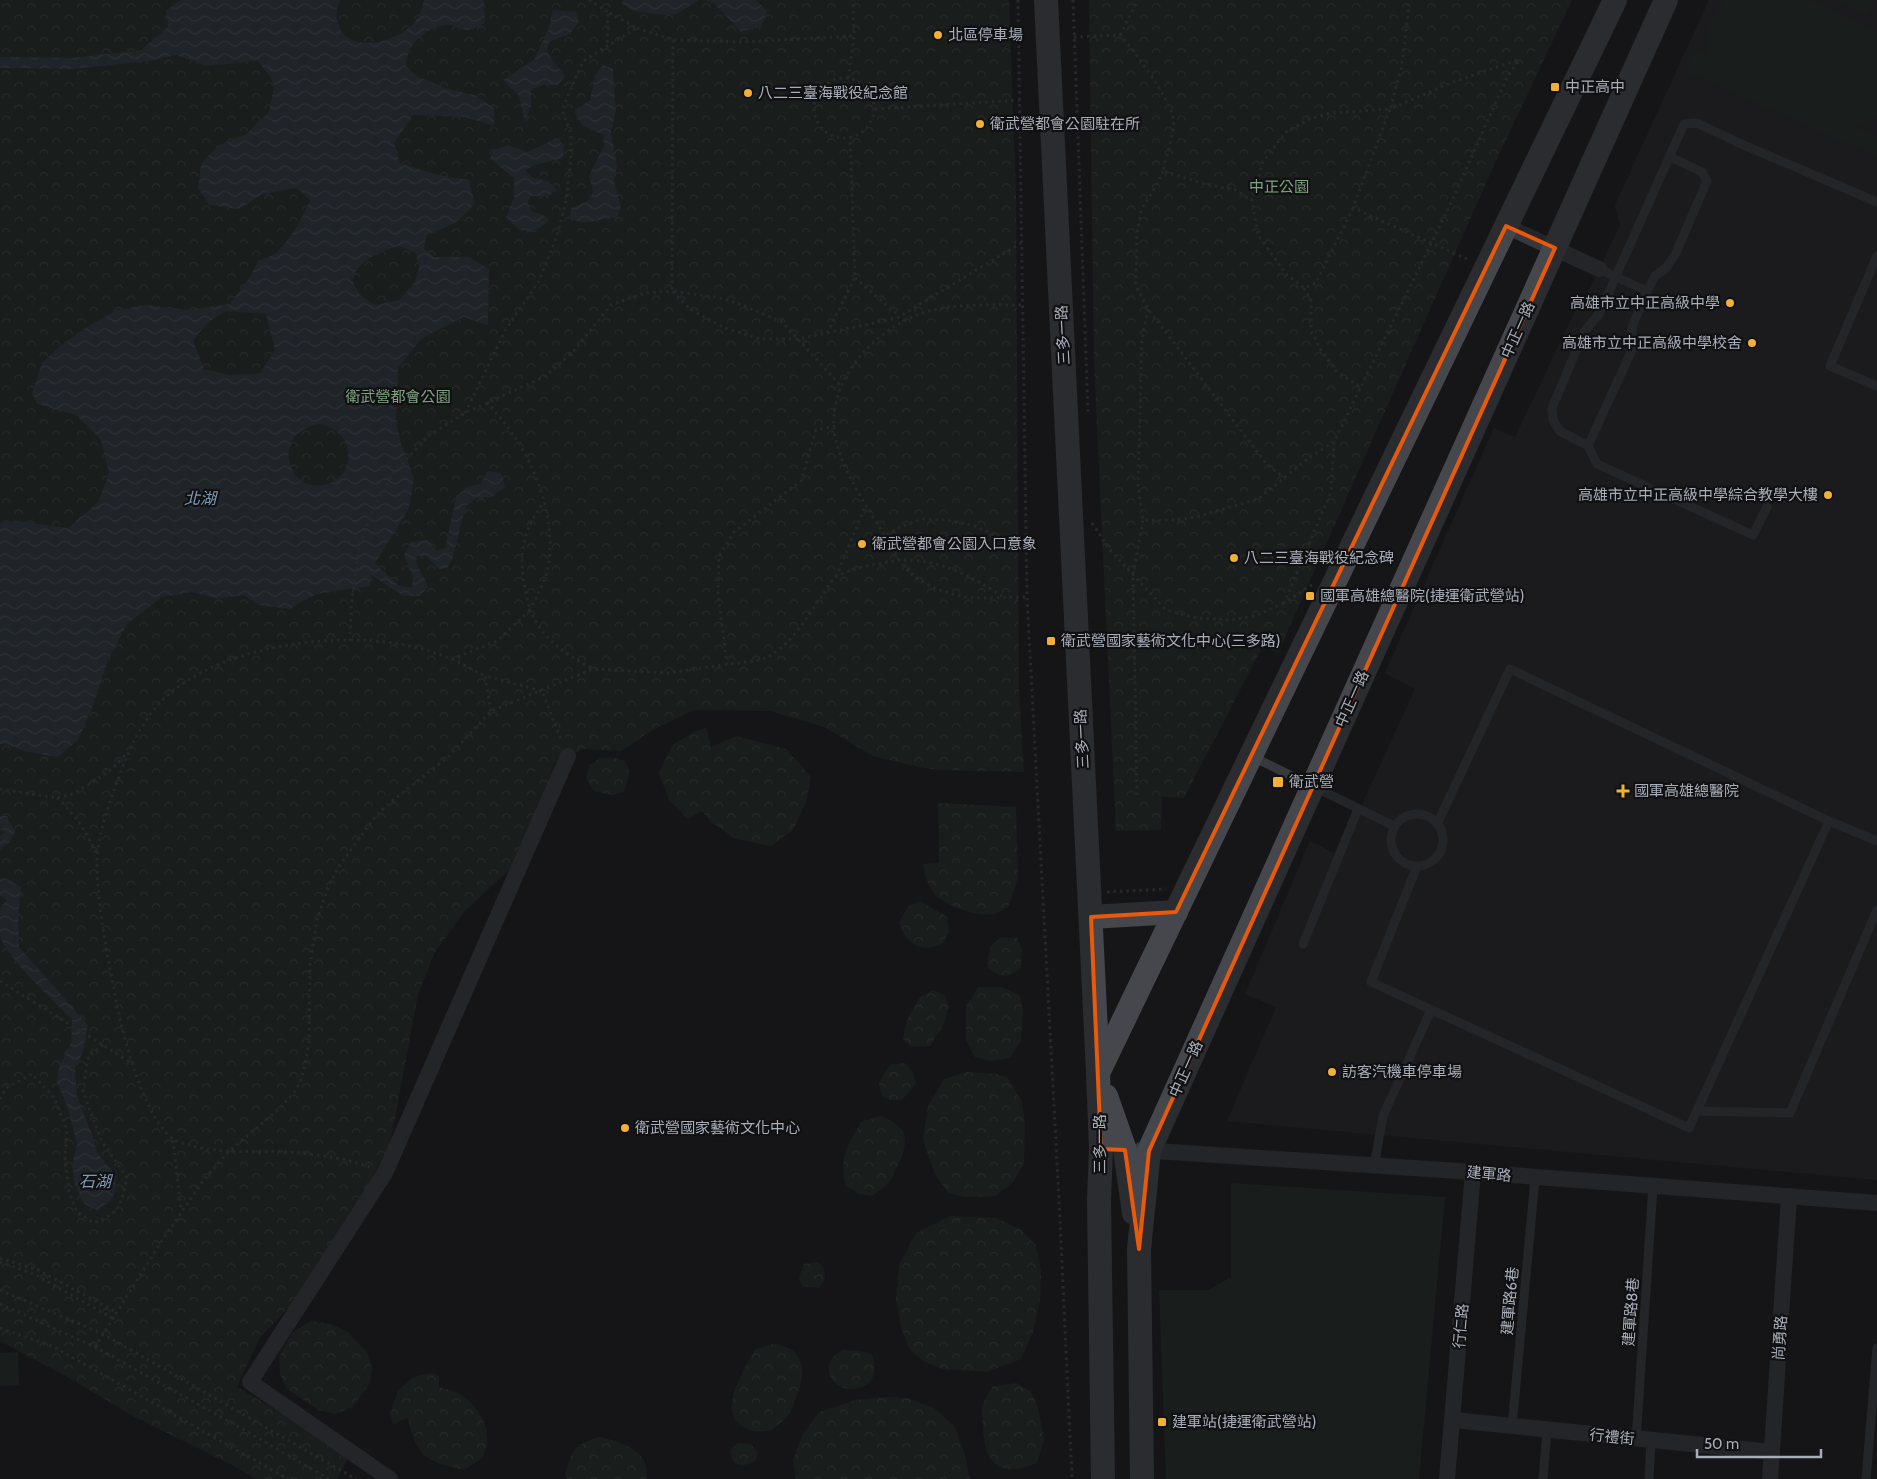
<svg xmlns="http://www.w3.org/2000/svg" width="1877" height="1479" viewBox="0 0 1877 1479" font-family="Cabin,'Noto Sans TC',sans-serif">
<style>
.built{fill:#222225}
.green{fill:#1e261f}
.forest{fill:url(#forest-crowns)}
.water{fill:url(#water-waves);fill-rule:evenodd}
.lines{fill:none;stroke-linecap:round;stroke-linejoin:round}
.path{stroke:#3d3f44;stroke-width:3;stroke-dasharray:2.5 4;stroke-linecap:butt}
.lane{stroke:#37383d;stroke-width:9}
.street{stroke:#37383d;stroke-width:16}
.secondary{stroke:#45474d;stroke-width:24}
.marked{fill:none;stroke:#e8590c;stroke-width:4;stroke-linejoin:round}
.poi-dot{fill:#f2b134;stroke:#111113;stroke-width:2}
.labels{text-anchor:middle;stroke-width:4.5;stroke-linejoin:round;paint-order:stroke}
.poi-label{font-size:15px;fill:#a8adb8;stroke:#111113;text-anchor:start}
.park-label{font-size:15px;fill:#7fa381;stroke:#111113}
.street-label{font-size:15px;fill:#a8adb8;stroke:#111113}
.water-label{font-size:16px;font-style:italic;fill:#7f9bb3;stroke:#111113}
</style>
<defs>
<pattern id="forest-crowns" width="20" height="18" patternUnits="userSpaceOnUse" patternTransform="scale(1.25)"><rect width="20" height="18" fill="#1e261f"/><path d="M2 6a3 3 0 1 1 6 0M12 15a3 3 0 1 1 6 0" fill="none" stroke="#3c433d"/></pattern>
<pattern id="water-waves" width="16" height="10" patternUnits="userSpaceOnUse" patternTransform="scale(1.25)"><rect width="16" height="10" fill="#2c353c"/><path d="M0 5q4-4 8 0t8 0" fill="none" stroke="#485056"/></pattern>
</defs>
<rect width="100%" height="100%" fill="#161618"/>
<polygon class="built" points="1709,0 1877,0 1877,1180 1227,1121 1276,1007 1245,994 1310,841 1339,855 1415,689 1385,673 1494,428 1515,437 1577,307 1582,305 1620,225 1615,205"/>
<g class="green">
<polygon points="1723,0 1810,0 1877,32 1877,118 1856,128 1877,137 1877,157 1686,72 1693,51 1708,56 1708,27"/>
<polygon points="1837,0 1874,0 1867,14"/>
<polygon points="1231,1183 1445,1197 1419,1479 1166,1479 1159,1290 1209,1290 1231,1277"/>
<polygon points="18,1352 19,1385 0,1386 0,1353"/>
</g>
<g class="forest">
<polygon points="0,0 1009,0 1016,194 1019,690 1024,772 938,770 918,767 873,756 824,727 770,711 694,710 652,730 621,751 584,749 555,762 527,842 509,870 464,912 435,952 418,994 385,1173 318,1281 288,1308 259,1339 237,1387 350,1454 337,1479 256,1479 230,1464 133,1416 64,1375 0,1341"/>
<polygon points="1089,0 1572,0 1490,174 1278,653 1263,646 1184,798 1162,797 1161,830 1116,831 1094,363"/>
<polygon points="706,727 711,747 736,736 786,749 811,777 806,803 793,830 771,846 736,839 711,822 702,811 688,819 669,800 659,773 672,745 694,732"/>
<path d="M601 758C607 758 614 757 619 759 634 764 628 782 624 792L612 795 594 791 586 778 589 765Z"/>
<path d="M938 803 1016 807 1018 878 1008 907C1003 909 998 913 994 914 976 917 947 907 935 894 927 886 925 874 923 864L939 863Z"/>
<path d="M920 901 947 917 949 931 943 943C939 945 932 948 927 948 912 948 903 936 899 922L908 907Z"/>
<path d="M1001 937 1017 938 1022 949 1021 968C1007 979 1001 978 987 967L990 947Z"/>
<polygon points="978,987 1002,987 1020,996 1023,1013 1021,1041 1010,1058 990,1061 975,1057 966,1040 966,1007"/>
<polygon points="933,990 944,995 949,1006 944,1024 930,1046 912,1047 903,1039 907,1020 920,997"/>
<polygon points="905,1063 913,1073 916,1084 902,1100 890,1100 882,1096 879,1083 890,1065"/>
<polygon points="967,1072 997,1074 1008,1078 1022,1102 1025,1124 1024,1163 1013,1182 995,1196 966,1197 948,1193 934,1172 923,1140 928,1106 944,1079"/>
<path d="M880 1116C909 1126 910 1141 897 1167 895 1171 893 1177 890 1181 886 1187 878 1191 872 1196L859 1194 846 1186C839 1156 847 1148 861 1122Z"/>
<polygon points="950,1216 996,1218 1020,1229 1036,1245 1041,1271 1040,1300 1033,1332 1021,1359 987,1372 943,1369 923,1361 909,1348 901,1328 896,1299 899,1265 916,1233"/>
<polygon points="818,1262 824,1269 825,1280 819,1288 802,1286 799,1278 804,1264"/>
<polygon points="311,1321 330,1324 347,1331 367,1352 372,1369 370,1383 353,1407 335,1414 318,1410 286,1388 280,1374 279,1357 292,1333"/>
<path d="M772 1344C805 1348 807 1367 797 1395 794 1401 793 1409 789 1414 785 1420 778 1425 772 1430 767 1431 759 1432 753 1431 711 1421 743 1370 755 1350Z"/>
<path d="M843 1350 861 1351 872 1355C888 1397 827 1399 829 1367 830 1358 835 1354 843 1350Z"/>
<path d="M431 1373 439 1376V1387C446 1389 455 1391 461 1395 480 1407 495 1434 483 1456 480 1461 470 1466 464 1470 427 1462 416 1457 408 1418L393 1424 390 1414 398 1391 413 1377Z"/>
<path d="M1017 1383 1031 1392 1038 1407 1044 1440 1037 1463C1000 1479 984 1464 983 1427 983 1421 981 1413 982 1407 984 1400 990 1392 993 1386Z"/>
<polygon points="886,1397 906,1398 934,1408 955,1427 964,1452 970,1479 796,1479 793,1460 802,1435 819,1412 856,1400"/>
<path d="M599 1437C621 1442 651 1450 646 1479H567L565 1474C571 1450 576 1444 599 1437Z"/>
<path d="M738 1443 751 1444 758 1454 755 1461C742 1468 731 1467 730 1450Z"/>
</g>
<g class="water">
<path d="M180 0H340C337 6 336 12 337 19 342 55 391 44 410 27 418 20 422 10 424 0H484L485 23C480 25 475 29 470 30 464 31 457 26 451 25 428 24 406 44 406 66L418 77 445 88 474 95 494 108V126L465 117 413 115 394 143 400 163 438 175 469 180 475 204 455 223 427 235 424 249 434 257H469L489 269 488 325 463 317 421 339 398 368 396 423 401 444 414 478 409 509 375 563 398 585 412 588 413 577 404 555 411 542 427 540 436 550 445 548 456 497 467 487 481 484 487 471 501 473 505 487 492 497 477 498 466 506 452 560 447 568 439 569 426 556 416 555C417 573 425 573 428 588L419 596H403L371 575 370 586 316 594 290 609 259 605 243 595 217 599 192 592 162 597 127 624 108 660 94 703 78 740 58 757 28 752 8 745 0 744V523L17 521 68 528 98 502 109 474 101 440 76 415 37 404 32 393 42 363 61 345 87 327 117 310 145 305 188 310 230 304 251 275 258 261C264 258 272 256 276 253 289 242 304 215 310 200L296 188 263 194 239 209 209 205 198 188 201 164 217 146 246 134 269 112 274 87 271 77 257 61 206 66 176 55 149 61 72 69 0 68V57L71 58 141 50 168 27 166 11ZM399 246 416 253 419 268 415 282 399 300 375 305 359 294 351 278C363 259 378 252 399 246ZM227 311 266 314 275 350 260 373 230 375 204 369 193 341 207 323ZM318 424C338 427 353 442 347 464 345 473 338 480 330 483 288 499 268 434 318 424Z"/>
<polygon points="623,0 699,0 677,14 664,15 634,11 621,3"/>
<polygon points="704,0 756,0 767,11 761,27 741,32 714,3"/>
<polygon points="553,10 576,12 579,22 570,34 549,42 547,52 565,76 558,85 541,85 531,90 531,106 525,122 519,96 503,80 534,60 548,30"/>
<polygon points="603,65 613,69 616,111 611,132 617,166 614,180 621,208 617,217 582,223 570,218 571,208 591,199 593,191 589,175 604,146 604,135 583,126 574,111 590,100 595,76"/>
<polygon points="556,139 564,145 563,158 535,165 525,170 531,177 549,182 557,190 548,196 530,196 528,203 531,211 544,215 547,223 533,232 519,230 506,218 514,197 514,178 490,159 493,151 507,145 527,152"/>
<polygon points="0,816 7,816 15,831 10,842 0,850 0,836 5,832 0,830"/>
<path d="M5 878 21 887 18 916 19 947 88 1025 83 1052 75 1068 77 1096 92 1134 97 1152 116 1176V1190L110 1201 98 1210 84 1204 75 1185 72 1165 77 1144 69 1112 57 1081 59 1068 71 1043 72 1019C55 1003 6 957 0 936 0 928 0 917 0 908L7 900 0 895V879Z"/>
</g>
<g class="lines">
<g class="path">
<polyline points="589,0 608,12"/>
<polyline points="1018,0 1027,597 1059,1200 1072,1479"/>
<polyline points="1073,0 1088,413"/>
<polyline points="637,28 673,40 742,42 854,36"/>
<polyline points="1120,35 1138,0"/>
<path d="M1074 37 1120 35C1134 50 1169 98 1173 117 1176 134 1166 154 1163 171L1201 183 1235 190 1252 200"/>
<polyline points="673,40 672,291 720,298 745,306 782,322 842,387"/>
<circle cx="844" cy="108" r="30"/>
<polyline points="848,78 854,36 853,0"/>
<polyline points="875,109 1020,100"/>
<polyline points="1163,171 1156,186 1141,210 1137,234 1136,286 1148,309 1268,466 1284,477"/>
<polyline points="1353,208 1316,283 1304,288 1287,275 1258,235 1252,200 1263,162 1286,132 1310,119 1331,113 1390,109 1401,70 1409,8 1407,0"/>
<polyline points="1467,259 1353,208 1390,109 1453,82 1520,59"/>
<polyline points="855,278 896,313"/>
<polyline points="1304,288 1311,300 1311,331 1321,350 1336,371 1360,387"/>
<path d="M1021 305C990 305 956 303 926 312 873 328 820 386 837 445 846 476 868 509 885 536L900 527 923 519 945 520 972 525 1026 548"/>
<polyline points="1148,309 1142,339 1138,486 1143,520 1172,520 1196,517 1258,499 1310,457 1334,442"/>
<polyline points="827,333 855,278 850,138"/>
<path d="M487 402C496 413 506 424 514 436 539 471 559 532 546 575 542 587 536 598 530 610 544 641 564 653 593 669"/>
<polyline points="465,413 506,329 539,281 555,241 565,207 571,160 571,134 562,110 583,61 637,28 608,12 607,45"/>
<polyline points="1092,523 1110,550 1166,610 1197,618 1230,620 1255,616 1284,603"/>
<path d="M885 536 899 560C940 559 969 575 1002 596"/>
<polyline points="836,577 866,505"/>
<polyline points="1312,585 1284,603 1331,492 1334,442 1450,205 1508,75 1520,59"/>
<polyline points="350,641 351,606 359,547 373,510 392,475 428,436 465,413 544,377 573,352 611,305 645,293 672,291 690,309 725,328 760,339 798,339 897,318 1021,243"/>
<polyline points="452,659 485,676"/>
<polyline points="727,665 718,592 719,556 734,532 801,481 816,430 835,426"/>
<polyline points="491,711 485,676 542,691 562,742"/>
<polyline points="0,789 57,798 73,794 99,778 113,768 127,753"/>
<polyline points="1137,795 1133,575 1143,520"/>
<path d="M57 798C76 815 88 834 97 856"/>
<polyline points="1107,892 1166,889"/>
<polyline points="0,981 130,1062"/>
<path d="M0 1099 6 1088 32 1074 54 1098 67 1130 65 1160 69 1192 77 1212 94 1223C122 1211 120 1206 127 1178L101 1140 83 1091 88 1057 103 1045"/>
<polyline points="173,1140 181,1211"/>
<path d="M370 1167C344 1158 316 1154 288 1152 254 1150 220 1155 186 1144 182 1143 176 1142 173 1139 144 1118 124 1039 117 1005 108 958 97 908 97 859 98 835 110 801 118 779 128 753 139 726 157 706 210 647 326 632 401 644 418 647 435 653 452 659L497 641 530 610C519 567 516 539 544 502"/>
<polyline points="0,1258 38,1270 116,1312"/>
<polyline points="0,1262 34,1274 112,1318"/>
<polyline points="0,1290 103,1334 356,1479"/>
<polyline points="0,1304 95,1347 246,1431 329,1479"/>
<polyline points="0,1328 54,1347 288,1479"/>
<path d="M95 1347 165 1236 203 1181 228 1152 279 1109 295 1091 300 1082 304 1070 309 1043 310 965 317 919 328 888 339 866 375 817 387 805 448 757 491 711 593 669 667 673 760 660C788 651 805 619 822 596 826 590 831 581 836 577 849 568 883 563 899 560 905 567 911 574 918 579 936 591 963 599 984 598 999 598 1012 597 1027 597"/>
</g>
<g class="lane">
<polyline points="1877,256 1830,366 1877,386"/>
<polyline points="1599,269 1647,291"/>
<polyline points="1588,446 1632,350 1632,327 1647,291 1655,276 1666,268 1675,255 1707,181 1702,172 1670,157"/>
<polyline points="1767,507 1753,535 1597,464 1588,446 1560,431 1553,420 1552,408 1584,332 1599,314 1684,124 1697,123 1739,143 1877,202"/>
<polyline points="1251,756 1394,826"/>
<circle cx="1417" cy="840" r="26"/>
<polyline points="1829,821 1877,841"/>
<polyline points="1417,866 1371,982 1689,1128 1829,821 1510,669 1437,824"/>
<polyline points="1303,944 1358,809"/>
<polyline points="1697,1111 1790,1113 1877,910"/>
<polyline points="1374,1166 1383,1116 1431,1010"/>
<polyline points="1512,1427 1535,1178"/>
<polyline points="1636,1440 1653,1186"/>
<polyline points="1543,1479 1547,1430"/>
<polyline points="1649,1479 1651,1441"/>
<polyline points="1866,1479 1877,1348"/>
</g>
<g class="street">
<polyline points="1506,226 1599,269"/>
<polyline points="1141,1150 1473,1172 1877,1203"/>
<polyline points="1453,1420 1772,1452"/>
<polyline points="390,1479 250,1382 385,1173 568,756"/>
<polyline points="1447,1479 1473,1172"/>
<polyline points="1770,1479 1789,1196"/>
</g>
<g class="secondary">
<polyline points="1046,0 1098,1073 1101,1149 1099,1200 1103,1479"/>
<polyline points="1091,917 1176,912"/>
<polyline points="1100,1069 1615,0"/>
<polyline points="1106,1096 1125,1150 1134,1213"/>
<polyline points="1142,1479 1139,1249 1149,1151 1666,0"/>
</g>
</g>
<path d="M0 0H1877V1479H0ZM1506 226 1555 248 1149 1151 1139 1249 1125 1150 1101 1149 1091 917 1176 912Z" fill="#161618" fill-opacity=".55" fill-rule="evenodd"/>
<path class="marked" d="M1506 226 1555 248 1149 1151 1139 1249 1125 1150 1101 1149 1091 917 1176 912Z"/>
<g class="poi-dot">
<circle cx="938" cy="35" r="5"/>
<rect x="1550" y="82" width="10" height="10" rx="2.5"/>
<circle cx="748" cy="93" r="5"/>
<circle cx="980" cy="124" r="5"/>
<circle cx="1730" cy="303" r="5"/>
<circle cx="1752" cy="343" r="5"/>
<circle cx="1828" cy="495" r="5"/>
<circle cx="862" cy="544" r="5"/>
<circle cx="1234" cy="558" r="5"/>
<rect x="1305" y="591" width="10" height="10" rx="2.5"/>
<rect x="1046" y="636" width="10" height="10" rx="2.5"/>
<rect x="1272" y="776" width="12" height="12" rx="2.5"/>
<path d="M1620.5 783.5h5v5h5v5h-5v5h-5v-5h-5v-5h5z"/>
<circle cx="1332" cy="1072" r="5"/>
<circle cx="625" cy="1128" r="5"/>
<rect x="1157" y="1417" width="10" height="10" rx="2.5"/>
</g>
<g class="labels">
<g class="poi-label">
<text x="948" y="40">北區停車場</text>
<text x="1565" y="92">中正高中</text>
<text x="758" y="98">八二三臺海戰役紀念館</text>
<text x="990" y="129">衛武營都會公園駐在所</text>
<text x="1720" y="308" text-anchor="end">高雄市立中正高級中學</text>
<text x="1742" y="348" text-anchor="end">高雄市立中正高級中學校舍</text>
<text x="1818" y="500" text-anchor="end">高雄市立中正高級中學綜合教學大樓</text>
<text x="872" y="549">衛武營都會公園入口意象</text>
<text x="1244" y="563">八二三臺海戰役紀念碑</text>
<text x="1320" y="601">國軍高雄總醫院(捷運衛武營站)</text>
<text x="1061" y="646">衛武營國家藝術文化中心(三多路)</text>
<text x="1289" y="787">衛武營</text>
<text x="1634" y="796">國軍高雄總醫院</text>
<text x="1342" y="1077">訪客汽機車停車場</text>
<text x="635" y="1133">衛武營國家藝術文化中心</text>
<text x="1172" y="1427">建軍站(捷運衛武營站)</text>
</g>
<g class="park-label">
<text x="1279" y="192">中正公園</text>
<text x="398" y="402">衛武營都會公園</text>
</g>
<g class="street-label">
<text transform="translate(1518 330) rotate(-66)" y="5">中正一路</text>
<text transform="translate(1063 335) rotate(-93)" y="5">三多一路</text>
<text transform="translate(1352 699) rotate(-66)" y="5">中正一路</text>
<text transform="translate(1082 739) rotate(-93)" y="5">三多一路</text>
<text transform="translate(1186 1069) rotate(-66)" y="5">中正一路</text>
<text transform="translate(1100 1144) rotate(-90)" y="5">三多一路</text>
<text transform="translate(1489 1174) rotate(5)" y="5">建軍路</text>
<text transform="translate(1510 1301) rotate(-85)" y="5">建軍路6巷</text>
<text transform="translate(1631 1312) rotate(-86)" y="5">建軍路8巷</text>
<text transform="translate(1461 1326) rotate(-85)" y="5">行仁路</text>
<text transform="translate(1780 1338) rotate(-86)" y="5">尚勇路</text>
<text transform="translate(1612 1437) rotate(6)" y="5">行禮街</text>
</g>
<g class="water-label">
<text x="200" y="504">北湖</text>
<text x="95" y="1187">石湖</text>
</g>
</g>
<path d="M1697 1449v8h124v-8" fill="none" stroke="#a8adb8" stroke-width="2.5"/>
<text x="1704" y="1449" font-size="15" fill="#a8adb8" stroke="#111113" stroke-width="4" paint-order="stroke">50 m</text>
</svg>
